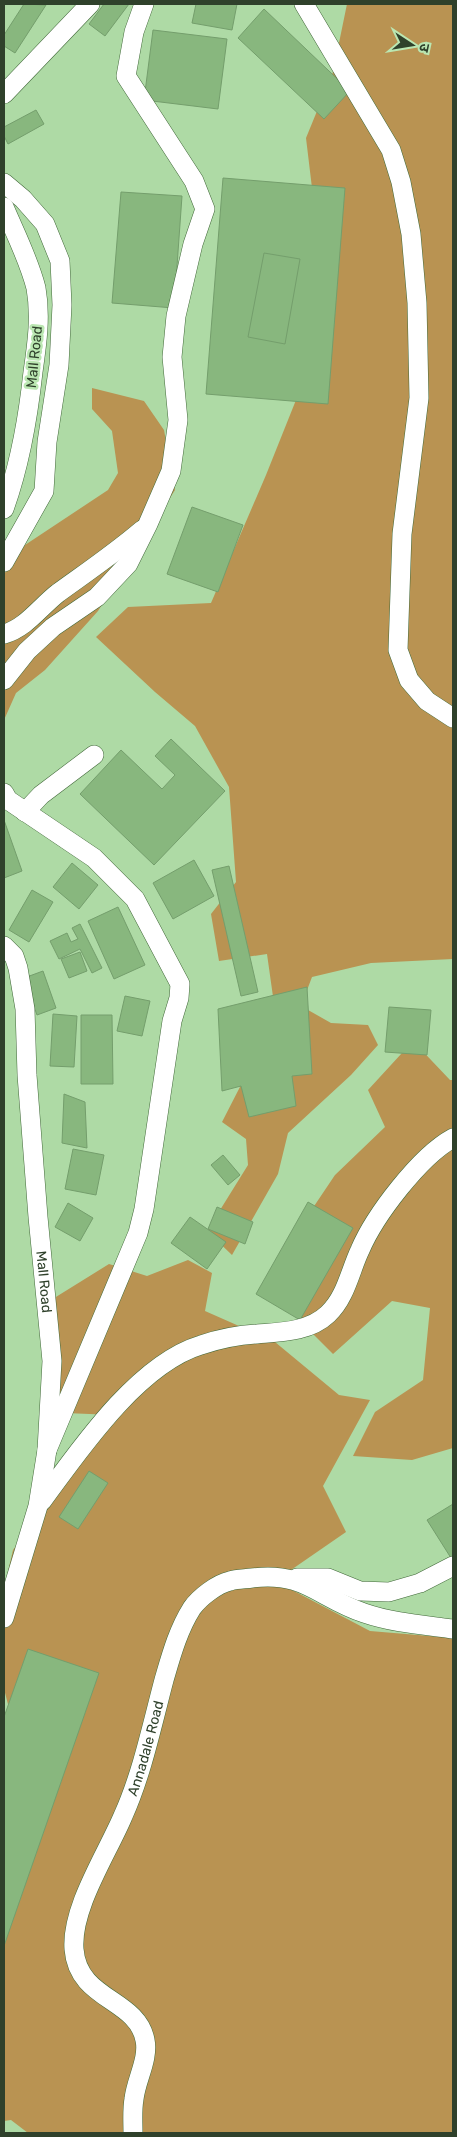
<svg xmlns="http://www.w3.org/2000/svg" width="457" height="2137" viewBox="0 0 457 2137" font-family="Rubik,'Noto Sans Devanagari',sans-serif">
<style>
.forest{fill:#b99352}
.building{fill:#88b77e;stroke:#749e6c}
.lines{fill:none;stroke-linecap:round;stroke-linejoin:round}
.minor-casing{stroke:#416839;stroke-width:20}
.minor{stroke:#fff;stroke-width:19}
.labels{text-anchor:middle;stroke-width:5;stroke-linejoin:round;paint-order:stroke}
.street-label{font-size:14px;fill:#2f412b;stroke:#bbe7b2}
</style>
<rect width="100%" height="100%" fill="#aedaa5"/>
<g class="forest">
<polygon points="347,4 453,4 453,959 371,963 312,977 301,1006 331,1023 368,1025 378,1045 351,1075 288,1133 278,1174 232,1255 207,1231 248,1165 246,1139 222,1122 242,1083 278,1032 267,954 219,961 211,914 236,882 229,787 195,726 155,692 96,637 128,607 211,603 266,475 308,370 312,188 306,138 333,72"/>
<polygon points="92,388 144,401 164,430 175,490 98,611 45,670 16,693 4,720 4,574 25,545 108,490 118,473 112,431 92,409"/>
<polygon points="413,1041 450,1080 453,1080 453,1448 412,1460 353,1456 375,1412 423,1380 430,1308 392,1301 333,1354 282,1303 296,1233 335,1175 385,1127 368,1090"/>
<polygon points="188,1260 212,1273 205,1311 275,1342 339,1395 370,1400 323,1486 346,1532 275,1581 370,1631 453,1638 453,2133 28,2133 11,2120 4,2121 4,1859 12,1840 15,1731 4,1689 4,1588 13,1550 114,1415 65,1413 47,1377 43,1305 109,1264 147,1276"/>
</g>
<g class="building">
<polygon points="24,4 46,5 15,53 4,46 4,35"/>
<polygon points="104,4 129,4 105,36 89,24"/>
<polygon points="196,4 237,4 232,30 192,23"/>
<polygon points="264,9 350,91 324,119 238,38"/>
<polygon points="153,30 227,39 218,109 144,100"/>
<polygon points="36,110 44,124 8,144 4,136 4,127"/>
<polygon points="223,178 345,188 328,404 206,394"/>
<polygon points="121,192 182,196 174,308 112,303"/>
<polygon points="264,253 300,259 285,344 248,337"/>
<polygon points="192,507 243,525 218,592 167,574"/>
<polygon points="171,739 225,791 154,865 80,794 121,750 162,789 175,775 155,756"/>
<polygon points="4,820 22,871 4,878"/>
<polygon points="194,860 214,896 173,919 153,883"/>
<polygon points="72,863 98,885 79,909 53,887"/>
<polygon points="229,866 258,992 241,996 212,870"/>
<polygon points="32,890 53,902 29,942 9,930"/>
<polygon points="118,907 145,965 114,979 88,921"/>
<polygon points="80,924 102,968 92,973 80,949 59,959 50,941 67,933 71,942 78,939 72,928"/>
<polygon points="80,952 87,971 69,978 61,959"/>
<polygon points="43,971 56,1008 37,1015 24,978"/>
<polygon points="307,987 312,1074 292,1076 296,1106 249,1117 241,1086 222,1091 218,1009"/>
<polygon points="125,996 150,1001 142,1036 117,1031"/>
<polygon points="389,1007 431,1010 427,1055 385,1052"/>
<polygon points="53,1014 77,1016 74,1067 50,1066"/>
<polygon points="81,1015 112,1015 113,1084 81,1084"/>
<polygon points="64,1094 85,1102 87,1148 62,1143"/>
<polygon points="73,1149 104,1155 96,1195 65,1189"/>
<polygon points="223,1155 240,1175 228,1185 211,1165"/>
<polygon points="308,1202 353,1228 300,1320 256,1294"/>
<polygon points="68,1203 93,1218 80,1241 55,1227"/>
<polygon points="217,1207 253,1222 245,1244 208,1229"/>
<polygon points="190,1217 226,1242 207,1269 171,1243"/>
<polygon points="89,1471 108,1483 78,1529 59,1517"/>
<polygon points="453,1504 453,1557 451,1558 427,1520"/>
<polygon points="28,1649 99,1673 4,1946 4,1717"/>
</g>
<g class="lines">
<g class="minor-casing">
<g id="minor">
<polyline points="304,4 391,150 401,182 411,234 417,303 419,398 402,534 398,650 409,680 427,701 453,718"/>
<polyline points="4,94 90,4"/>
<polyline points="4,183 23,199 45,224 60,261 62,305 59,365 47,442 44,491 4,562"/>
<path d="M4 207C15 233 29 260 36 288 41 316 37 344 33 372 28 418 20 465 4 509"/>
<path d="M4 634C26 628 40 607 58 593 87 572 115 553 142 530"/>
<polyline points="4,680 27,651 53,627 97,597 128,564 148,524 171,471 178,420 172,357 176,316 193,244 205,209 194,181 126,76 134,32 144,4"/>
<polyline points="4,793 8,800 94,858 135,899 180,984 179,998 172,1021 144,1209 138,1233 47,1450"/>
<polyline points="25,812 41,795 94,755"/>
<path id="s1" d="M4 946 14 956 18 968 25 1009 27 1075 38 1217 52 1361 47 1450 38 1506 4 1618"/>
<path d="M42 1501C80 1449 138 1364 201 1345 219 1339 239 1335 257 1334 281 1332 309 1332 328 1314 346 1297 350 1271 360 1250 375 1215 420 1156 453 1138"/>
<polyline points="297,1578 328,1578 360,1591 389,1592 420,1583 453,1566"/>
<path id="s2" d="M133 2133C133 2122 132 2110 134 2099 136 2080 149 2059 145 2040 137 1998 78 2001 74 1949 71 1908 107 1854 123 1816 142 1774 152 1725 164 1680 171 1656 178 1630 192 1608 200 1597 217 1584 230 1581 237 1579 245 1579 252 1578 304 1571 319 1598 364 1613 393 1623 424 1625 453 1629"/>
</g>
</g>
<use href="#minor" class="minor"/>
</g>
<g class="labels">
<g class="street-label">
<text transform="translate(34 357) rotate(-84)" y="5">Mall Road</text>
<text dy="5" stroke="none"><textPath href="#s1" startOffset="342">Mall Road</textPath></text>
<text dy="5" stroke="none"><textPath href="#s2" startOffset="429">Annadale Road</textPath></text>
</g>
</g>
<rect width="457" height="2137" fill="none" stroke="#2f412b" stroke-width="10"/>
<g transform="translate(412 45) rotate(102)" stroke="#bbe7b2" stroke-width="4" paint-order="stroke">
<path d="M0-4L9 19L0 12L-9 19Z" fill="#2f412b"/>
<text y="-8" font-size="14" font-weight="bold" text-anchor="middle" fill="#2f412b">उ</text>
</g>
</svg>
